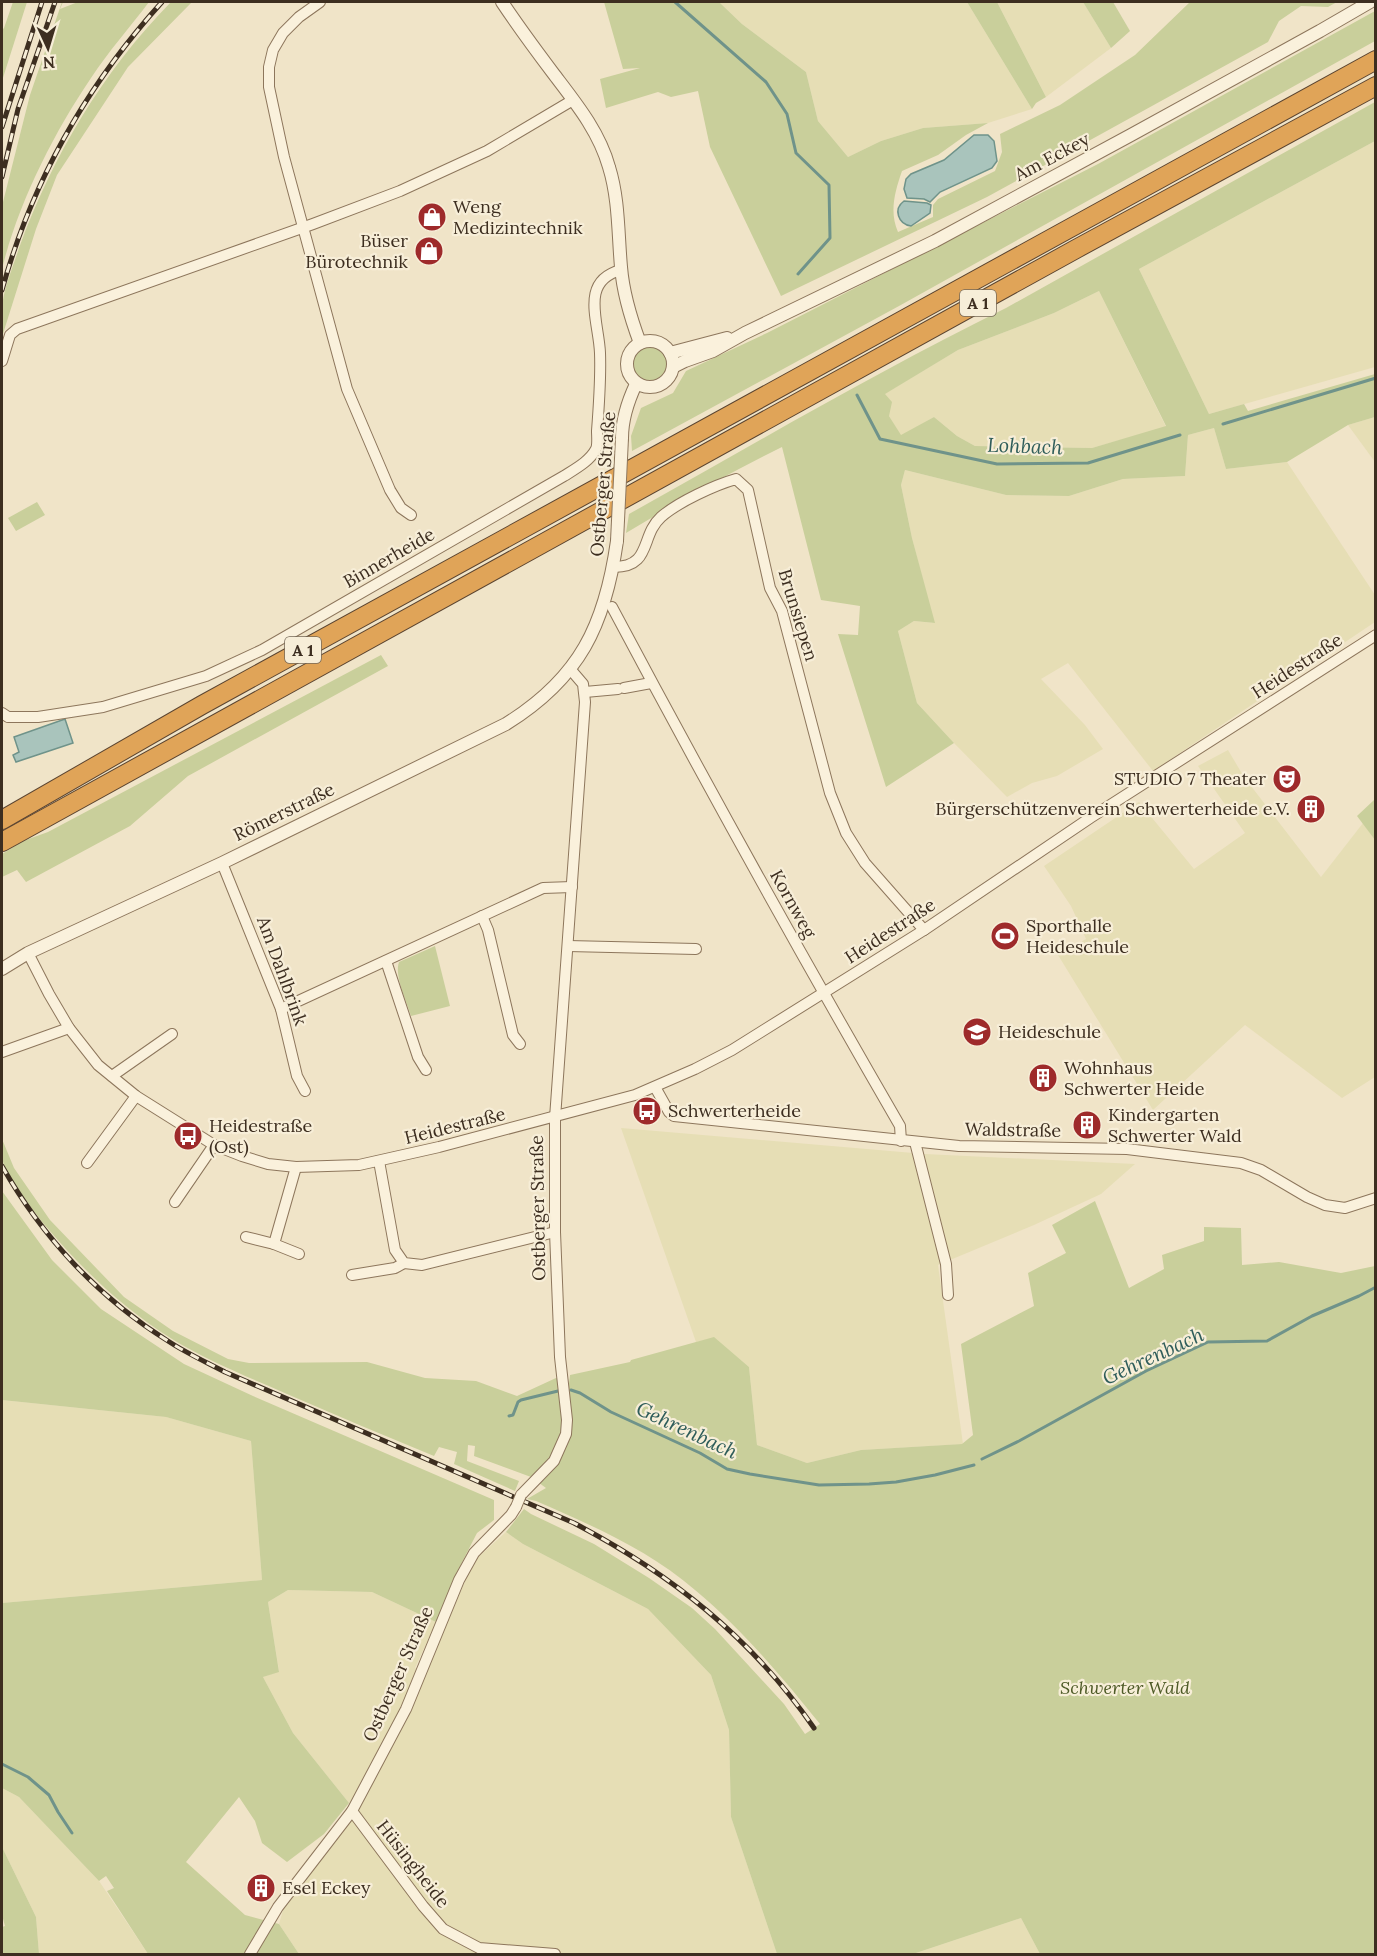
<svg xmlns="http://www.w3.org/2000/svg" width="1377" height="1956" viewBox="0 0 1377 1956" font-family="Lora,serif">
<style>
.farmland{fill:#e6deb5}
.green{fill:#c9cf9b;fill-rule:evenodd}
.water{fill:#a9c4bc;stroke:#6f938a;stroke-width:1.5}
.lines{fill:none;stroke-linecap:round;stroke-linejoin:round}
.stream{stroke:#6f938a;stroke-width:3}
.minor-casing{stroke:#8d765c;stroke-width:12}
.tertiary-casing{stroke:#8d765c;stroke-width:14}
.motorway-casing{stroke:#5b4430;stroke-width:20}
.minor{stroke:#faf1dc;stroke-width:10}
.tertiary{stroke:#faf1dc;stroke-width:12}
.motorway{stroke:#e0a458;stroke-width:18}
.rail-casing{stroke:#3d2e20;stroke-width:5}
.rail{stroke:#f7eed8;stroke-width:3;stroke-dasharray:9;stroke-linecap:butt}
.minor-bridge-casing{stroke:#8d765c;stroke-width:12;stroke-linecap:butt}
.tertiary-bridge-casing{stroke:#8d765c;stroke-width:14;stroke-linecap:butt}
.minor-bridge{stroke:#faf1dc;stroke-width:10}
.tertiary-bridge{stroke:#faf1dc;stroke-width:12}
.labels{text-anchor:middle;stroke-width:4.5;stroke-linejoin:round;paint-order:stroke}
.shield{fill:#f7eed8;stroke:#756857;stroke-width:1.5}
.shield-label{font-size:16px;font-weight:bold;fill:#3d2e20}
.street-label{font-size:18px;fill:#3d2e20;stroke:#f7eed8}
.poi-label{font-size:18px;fill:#3d2e20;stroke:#f7eed8;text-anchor:start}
.park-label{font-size:18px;font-style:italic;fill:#4d5a26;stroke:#f7eed8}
.water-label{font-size:20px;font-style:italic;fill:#2f5d5a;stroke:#f7eed8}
</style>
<rect width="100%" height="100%" fill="#f0e4c8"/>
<g class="farmland">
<polygon points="719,2 967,2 1032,109 988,123 923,128 881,141 848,157 818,121 806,72 742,24"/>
<polygon points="997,2 1083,2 1111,48 1046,97"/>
<polygon points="1375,141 1375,367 1209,414 1139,269"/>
<polygon points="1099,291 1166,427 1092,448 975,446 957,436 934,417 901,436 889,416 884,394 958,350 1054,313"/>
<polygon points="1375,417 1375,462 1348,425"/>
<polygon points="1214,428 1226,469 1287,462 1375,595 1375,622 1153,771 1068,663 1041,679 1085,725 1103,749 1057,776 1032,783 1007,797 954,743 917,703 898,631 914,621 934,623 912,538 901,485 905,470 1006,495 1069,496 1123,479 1185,476 1188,435"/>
<polygon points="1228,750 1244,777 1321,877 1363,823 1375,840 1375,1077 1342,1098 1245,1025 1153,1110 1058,955 1086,939 1071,906 1044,866 1139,802 1194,869 1245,833 1198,766"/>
<polygon points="621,1128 925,1154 1135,1164 1101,1194 1034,1225 938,1265 963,1444 861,1450 807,1463 757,1445 749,1367 714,1338 696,1342"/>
<polygon points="2,1400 166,1417 251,1441 262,1580 2,1603"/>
<polygon points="506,1532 523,1544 648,1609 711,1675 729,1730 731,1817 777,1954 299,1954 279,1924 284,1907 358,1809 359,1790 349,1803 293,1733 263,1677 279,1671 268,1602 288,1590 372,1592 436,1622 415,1668 424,1675 474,1561"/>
<polygon points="2,1788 19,1797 99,1881 148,1954 39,1954 36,1917 2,1847"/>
<polygon points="1021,1918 1040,1954 913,1954"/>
</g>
<g class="green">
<polygon points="13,2 27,2 2,81 2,30 4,28"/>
<path d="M62 2H63L60 9 78 2H149C130 27 108 52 91 78 53 134 18 204 2 269V206L30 95Z"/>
<path d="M171 2H192L128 67 57 175 36 229 2 337C1 328 1 318 2 309 3 289 13 267 19 248 52 157 103 71 171 2Z"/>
<path d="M604 2H719L742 24 806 72 818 121 848 157 881 141 923 128 988 123 966 135 938 155 902 171C895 191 889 212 898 232L933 217V205L938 199 995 171 1002 152 1000 134 1060 105 1135 55 1190 2H1337L1328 7 1301 6 1279 21 1268 42 987 197 781 296 710 147 698 91 671 97 658 92 606 108 600 79 640 68 623 69Z"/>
<polygon points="967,2 997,2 1046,97 1036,103 1032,109"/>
<polygon points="1083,2 1113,2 1130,31 1111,48"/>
<polygon points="1375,11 1375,41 899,306 632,451 631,436 641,408 673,393 686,371 767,333 1098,164"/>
<path d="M1375 102V141L1139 269 1209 414 1244 404 1248 411 1375 374V417L1348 425 1287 462 1226 469 1214 428 1188 435 1185 476 1123 479 1069 496 1006 495 905 470 901 485 912 538 935 623 914 621 898 631 917 703 954 743 886 787 838 634 858 635 860 606 821 600 782 447C729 473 677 502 626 533L629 514C754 444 878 371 1006 308ZM1099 291 1166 426 1092 448 975 446 957 436 934 417 901 435 889 416 892 402 885 394 958 350 1054 313Z"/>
<circle cx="650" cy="364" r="18"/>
<polygon points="37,502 45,515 16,531 8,518"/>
<polygon points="381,655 388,666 188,776 130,826 26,882 17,870 2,877 2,854 23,841 48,832"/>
<polygon points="1374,800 1376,801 1375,840 1357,816"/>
<path d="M435 946 450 1006 411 1016C407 1002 394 976 399 962Z"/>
<path d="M2 1139 14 1168 50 1220 124 1297 173 1331 228 1359 249 1363 367 1362 425 1378 476 1381 517 1396 556 1378 569 1383 570 1375 630 1362 631 1360 714 1337 749 1367 757 1445 807 1463 861 1450 962 1444 973 1435 961 1344 1034 1306 1028 1273 1066 1253 1052 1225 1095 1201 1129 1288 1164 1269 1162 1255 1204 1241V1227L1241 1228 1242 1265 1279 1262 1341 1273 1375 1266V1954H1040L1021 1918 913 1954H777L731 1817 729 1730 711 1675 648 1609 523 1544 506 1532 524 1509 531 1514 594 1544 649 1578 692 1608 715 1629 784 1704 805 1734 820 1724C782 1677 742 1629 695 1590 649 1550 591 1525 536 1501L527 1499 546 1488 531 1477 474 1456 475 1446 468 1445 467 1461 519 1481 515 1491 454 1464 457 1452 439 1447 434 1456C385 1436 336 1415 287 1394 248 1377 208 1361 172 1339 122 1308 80 1267 43 1223 33 1210 4 1173 2 1158 1 1152 2 1145 2 1139Z"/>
<polygon points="2,1191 52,1260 101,1309 184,1364 253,1396 494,1500 494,1520 477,1533 455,1576 436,1622 372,1592 288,1590 268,1602 279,1672 263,1677 293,1733 349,1803 324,1834 287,1862 262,1843 255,1821 239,1797 186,1862 245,1915 279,1924 299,1954 148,1954 107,1891 114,1888 106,1876 99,1881 19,1797 2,1788 2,1603 262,1580 251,1441 166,1417 2,1400"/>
<polygon points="2,1847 36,1917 39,1954 2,1954 2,1927 5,1926 2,1915"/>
</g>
<g class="water">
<polygon points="974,135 988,135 994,141 997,161 992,168 940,192 930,202 924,199 907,198 904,189 906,179 911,174 944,160"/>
<path d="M904 201 927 203 931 205 930 213 911 226C898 224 893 209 904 201Z"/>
<polygon points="65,719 73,743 16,762 13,755 19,752 14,737"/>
</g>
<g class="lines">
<g class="stream">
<polyline points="675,2 766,82 787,114 796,153 829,185 830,238 798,274"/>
<polyline points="857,395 880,439 997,464 1088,463 1180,435"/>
<polyline points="1223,424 1376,378"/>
<polyline points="571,1390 580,1393 611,1412 700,1453 727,1469 750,1474 819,1485 869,1484 896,1482 935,1475 974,1465"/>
<polyline points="509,1416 513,1415 518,1402 521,1400 558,1391"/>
<polyline points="982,1459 1019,1441 1146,1371 1208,1342 1267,1341 1312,1316 1359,1296 1376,1287"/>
<polyline points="2,1764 28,1777 49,1795 58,1812 72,1833"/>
</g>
<g class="minor-casing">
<g id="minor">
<polyline points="320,2 299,17 283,33 273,50 269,67 269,87 284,157 347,389 390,490 401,508 411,515"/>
<polyline points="2,361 10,335 17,329 313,224 400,191 487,151 573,100"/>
<path d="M614 567C652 567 640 536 661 517 678 502 715 485 736 479L748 490 770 588 782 611 830 793 846 833 865 863 924 930"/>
<path d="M612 607C705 782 801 955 900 1126L901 1141"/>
<polyline points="624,688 651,683"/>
<polyline points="585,692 618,689"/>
<path d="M2 713 8 717H38L103 707 206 676 262 650 564 476C575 469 590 461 596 449 598 445 597 436 597 431 599 405 601 379 600 353 599 322 579 281 621 270"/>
<polyline points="222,863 281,1009 297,1076 305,1091"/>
<polyline points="482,916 488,930 513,1035 520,1044"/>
<polyline points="568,946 696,949"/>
<polyline points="28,953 49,994 69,1028 98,1065 136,1096 214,1145 242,1156 268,1164 296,1167 359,1165 439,1147 635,1095 695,1069 732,1050 924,930 1090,818 1376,635"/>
<polyline points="386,961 418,1057 426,1070"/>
<polyline points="281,1009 543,888 572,887"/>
<polyline points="2,1052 69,1028"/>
<polyline points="112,1076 172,1034"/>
<polyline points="655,1087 669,1112 674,1116 959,1146 1127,1149 1241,1163 1261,1170 1307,1197 1325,1205 1345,1208 1376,1198"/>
<polyline points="915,1142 946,1264 948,1295"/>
<polyline points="379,1161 395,1250 404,1263 422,1265 555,1232"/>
<polyline points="87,1163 136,1096"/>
<polyline points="296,1167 274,1244 299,1254"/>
<polyline points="175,1202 214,1145"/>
<polyline points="246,1237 274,1244"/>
<polyline points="352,1275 395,1268 404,1263"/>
<polyline points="521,1495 554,1461 566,1434 567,1420 560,1357 555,1232 555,1118 585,702 583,684 571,670"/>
<polyline points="352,1811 423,1906 443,1929 479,1948 555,1954"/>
<polyline points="250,1954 278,1907 352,1811 406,1709 459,1580 474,1553 511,1515 516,1507"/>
</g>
</g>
<g class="tertiary-casing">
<g id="tertiary">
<path d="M502 2C518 26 535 49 553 73 575 102 599 131 609 167 619 199 618 234 621 267 623 292 631 319 640 343"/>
<circle cx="650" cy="364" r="23"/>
<polyline points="670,353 727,338"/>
<polyline points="673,367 685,361 713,351 745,333 935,241 1131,135 1320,31 1370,2"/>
<path d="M622 438C622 418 628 401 636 384"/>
<path d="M2 969 28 953 222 863 506 724C580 678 605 625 617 541"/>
</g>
</g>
<g class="motorway-casing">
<g id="motorway">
<polyline points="2,820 202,705 1376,60"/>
<polyline points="2,842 1076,249 1376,86"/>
</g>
</g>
<use href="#minor" class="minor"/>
<use href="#tertiary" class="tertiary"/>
<use href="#motorway" class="motorway"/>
<g class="rail-casing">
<g id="rail">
<polyline points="2,127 42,2"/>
<polyline points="2,177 18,109 55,2"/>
<path d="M2 290C32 181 87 85 162 2"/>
<path d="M2 1166C42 1237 99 1298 168 1341 186 1353 206 1362 225 1372L574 1523C671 1574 751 1637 814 1728"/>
</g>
</g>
<use href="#rail" class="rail"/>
<g class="minor-bridge-casing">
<polyline id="minor-bridge" points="516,1507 521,1495"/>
</g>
<g class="tertiary-bridge-casing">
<polyline id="tertiary-bridge" points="617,541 622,438"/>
</g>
<use href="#minor-bridge" class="minor-bridge"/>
<use href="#tertiary-bridge" class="tertiary-bridge"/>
</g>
<defs>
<g id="shop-disc" transform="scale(1.5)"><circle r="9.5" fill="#9e2a2b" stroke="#f7eed8"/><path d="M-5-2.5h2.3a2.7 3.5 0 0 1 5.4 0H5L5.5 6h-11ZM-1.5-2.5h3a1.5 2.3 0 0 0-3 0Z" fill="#fff"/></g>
<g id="theatre-disc" transform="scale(1.5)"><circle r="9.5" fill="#9e2a2b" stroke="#f7eed8"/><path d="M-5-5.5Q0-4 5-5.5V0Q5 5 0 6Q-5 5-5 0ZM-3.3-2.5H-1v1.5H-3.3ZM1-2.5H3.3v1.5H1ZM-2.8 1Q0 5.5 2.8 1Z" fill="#fff"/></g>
<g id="building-disc" transform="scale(1.5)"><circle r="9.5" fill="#9e2a2b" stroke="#f7eed8"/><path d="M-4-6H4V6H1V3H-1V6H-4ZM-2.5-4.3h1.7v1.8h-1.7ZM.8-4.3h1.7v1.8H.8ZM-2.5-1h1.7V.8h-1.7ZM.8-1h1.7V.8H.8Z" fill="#fff"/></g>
<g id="stadium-disc" transform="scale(1.5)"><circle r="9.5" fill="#9e2a2b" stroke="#f7eed8"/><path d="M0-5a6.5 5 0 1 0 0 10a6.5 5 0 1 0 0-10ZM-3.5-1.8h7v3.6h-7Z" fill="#fff"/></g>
<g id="school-disc" transform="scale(1.5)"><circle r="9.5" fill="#9e2a2b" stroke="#f7eed8"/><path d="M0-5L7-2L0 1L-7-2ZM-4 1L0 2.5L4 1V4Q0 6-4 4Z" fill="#fff"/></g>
<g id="bus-disc" transform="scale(1.5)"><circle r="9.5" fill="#9e2a2b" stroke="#f7eed8"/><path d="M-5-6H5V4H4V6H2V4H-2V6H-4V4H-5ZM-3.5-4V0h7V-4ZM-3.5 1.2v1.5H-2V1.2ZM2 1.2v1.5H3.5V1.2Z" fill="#fff"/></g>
</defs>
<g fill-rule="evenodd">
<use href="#shop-disc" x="432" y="217"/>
<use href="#shop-disc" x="429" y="251"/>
<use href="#theatre-disc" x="1287" y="779"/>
<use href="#building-disc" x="1311" y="809"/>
<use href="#stadium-disc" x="1005" y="936"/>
<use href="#school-disc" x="977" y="1032"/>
<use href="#building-disc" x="1043" y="1078"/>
<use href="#bus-disc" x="647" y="1111"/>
<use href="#building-disc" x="1087" y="1125"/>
<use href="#bus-disc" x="188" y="1136"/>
<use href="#building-disc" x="261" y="1888"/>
</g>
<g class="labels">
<g class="shield">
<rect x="960" y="290" width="36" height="26" rx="4.5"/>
<rect x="285" y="637" width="36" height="26" rx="4.5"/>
</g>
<g class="shield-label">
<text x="978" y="309">A 1</text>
<text x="303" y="656">A 1</text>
</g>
<g class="street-label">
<text transform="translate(1052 157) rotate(-28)" y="6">Am Eckey</text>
<text transform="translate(603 484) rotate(-85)" y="6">Ostberger Straße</text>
<text transform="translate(389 558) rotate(-30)" y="6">Binnerheide</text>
<text transform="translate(798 615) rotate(73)" y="6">Brunsiepen</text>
<text transform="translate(1297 666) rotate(-33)" y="6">Heidestraße</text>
<text transform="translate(284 812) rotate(-26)" y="6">Römerstraße</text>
<text transform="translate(793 904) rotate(61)" y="6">Kornweg</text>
<text transform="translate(890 931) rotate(-33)" y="6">Heidestraße</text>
<text transform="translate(282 971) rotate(70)" y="6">Am Dahlbrink</text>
<text transform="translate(455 1126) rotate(-14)" y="6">Heidestraße</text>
<text transform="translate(1013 1130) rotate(1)" y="6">Waldstraße</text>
<text transform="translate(538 1208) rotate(-91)" y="6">Ostberger Straße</text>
<text transform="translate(398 1674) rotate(-66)" y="6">Ostberger Straße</text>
<text transform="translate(413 1864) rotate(52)" y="6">Hüsingheide</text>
</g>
<g class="poi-label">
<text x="453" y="213">Weng<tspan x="453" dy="21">Medizintechnik</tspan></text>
<text x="408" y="247" text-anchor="end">Büser<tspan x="408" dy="21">Bürotechnik</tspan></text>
<text x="1266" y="785" text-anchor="end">STUDIO 7 Theater</text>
<text x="1290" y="815" text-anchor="end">Bürgerschützenverein Schwerterheide e.V.</text>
<text x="1026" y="932">Sporthalle<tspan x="1026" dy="21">Heideschule</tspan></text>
<text x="998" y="1038">Heideschule</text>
<text x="1064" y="1074">Wohnhaus<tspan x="1064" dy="21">Schwerter Heide</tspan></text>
<text x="668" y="1117">Schwerterheide</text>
<text x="1108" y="1121">Kindergarten<tspan x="1108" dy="21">Schwerter Wald</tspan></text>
<text x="209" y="1132">Heidestraße<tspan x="209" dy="21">(Ost)</tspan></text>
<text x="282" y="1894">Esel Eckey</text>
</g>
<g class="park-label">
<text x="1125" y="1694">Schwerter Wald</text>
</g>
<g class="water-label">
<text transform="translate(1025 446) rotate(2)" y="7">Lohbach</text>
<text transform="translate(1153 1356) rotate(-25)" y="7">Gehrenbach</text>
<text transform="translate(687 1430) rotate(25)" y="7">Gehrenbach</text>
</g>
</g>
<rect width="1377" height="1956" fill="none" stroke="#3d2e20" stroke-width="6"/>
<g transform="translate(48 48) rotate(176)" stroke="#f7eed8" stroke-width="4.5" paint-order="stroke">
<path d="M0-4.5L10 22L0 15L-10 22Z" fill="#3d2e20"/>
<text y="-9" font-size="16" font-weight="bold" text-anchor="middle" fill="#3d2e20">N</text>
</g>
</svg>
